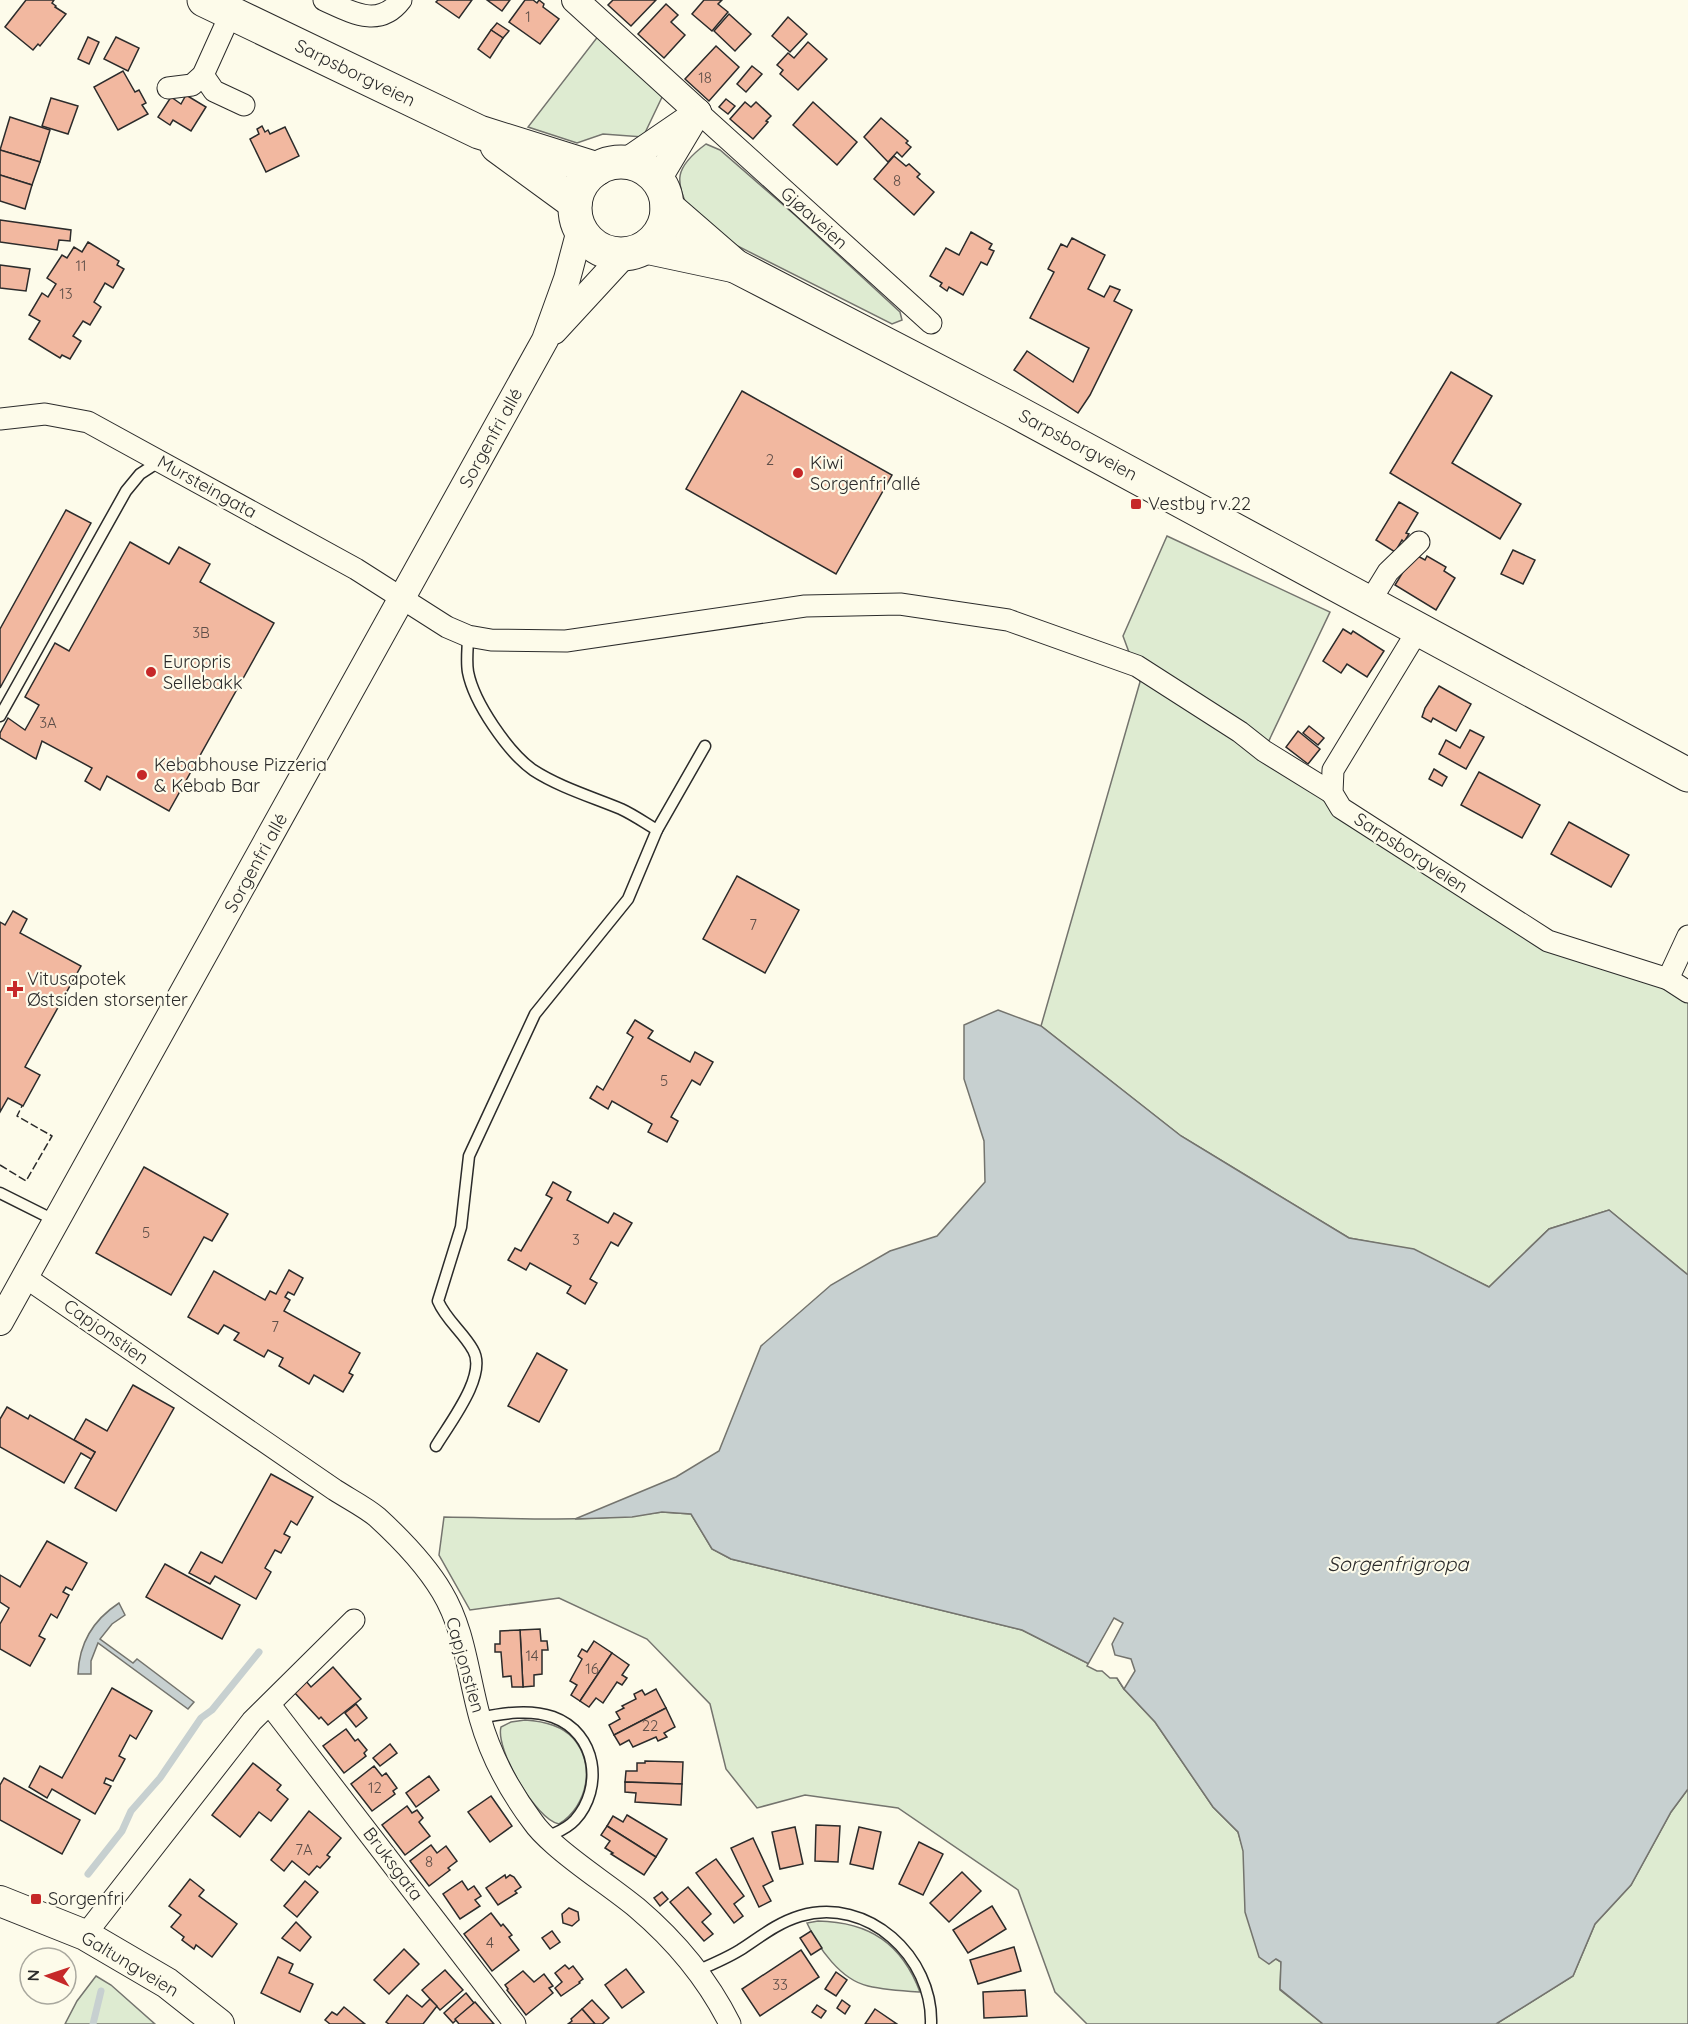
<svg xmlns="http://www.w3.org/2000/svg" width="1688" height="2024" viewBox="0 0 1688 2024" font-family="Quicksand,sans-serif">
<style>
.green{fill:#deebd1;stroke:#74746e;stroke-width:1.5}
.water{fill:#c7d0d0;stroke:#74746e;stroke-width:1.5}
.pier{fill:#fdfbea;stroke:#74746e;stroke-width:1.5}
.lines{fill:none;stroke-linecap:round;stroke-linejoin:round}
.stream{stroke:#c7d0d0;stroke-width:7}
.building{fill:#f2b8a0;stroke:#2b2b2b;stroke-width:1.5}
.service-casing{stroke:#2b2b2b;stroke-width:13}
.minor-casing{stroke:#2b2b2b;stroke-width:23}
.tertiary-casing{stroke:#2b2b2b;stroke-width:28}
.secondary-casing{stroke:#2b2b2b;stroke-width:32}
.trunk-casing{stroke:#2b2b2b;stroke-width:35}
.service{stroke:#fdfbea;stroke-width:10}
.minor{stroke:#fdfbea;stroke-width:21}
.tertiary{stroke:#fdfbea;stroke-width:26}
.secondary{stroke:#fdfbea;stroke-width:30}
.trunk{stroke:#fdfbea;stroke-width:33}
.fence{stroke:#2b2b2b;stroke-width:1.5;stroke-dasharray:8 3;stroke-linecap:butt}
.poi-dot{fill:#c62828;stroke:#fdfbea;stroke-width:2}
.labels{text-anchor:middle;stroke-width:4.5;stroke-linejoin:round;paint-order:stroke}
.number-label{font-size:15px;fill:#5d4e48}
.street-label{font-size:18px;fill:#2b2b2b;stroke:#fdfbea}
.poi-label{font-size:18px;fill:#2b2b2b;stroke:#fdfbea;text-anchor:start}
.water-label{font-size:20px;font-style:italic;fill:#2b2b2b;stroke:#fdfbea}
</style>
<rect width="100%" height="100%" fill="#fdfbea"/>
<g class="green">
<polygon points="599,35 664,93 643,137 603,134 577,143 528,127"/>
<path d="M706 144 720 150 796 216 900 312 902 320 892 324 694 224C679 184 667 173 706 144Z"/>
<polygon points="1167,536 1330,612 1264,751 1555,947 1688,992 1688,1275 1609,1210 1549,1229 1489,1287 1414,1250 1349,1238 1181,1136 1041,1026 1140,682 1123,636"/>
<path d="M662 1512 691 1514 712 1549 731 1559 1022 1630 1117 1678 1124 1689 1155 1722 1213 1807 1238 1832 1276 1959 1281 1962 1280 1990 1323 2024H1087L1055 1992 1018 1890 898 1808 805 1795 757 1808 726 1769 710 1704 647 1639 559 1598 470 1610 439 1555 444 1517C516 1518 590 1523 662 1512Z"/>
<path d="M525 1720C542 1721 561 1725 573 1738 596 1764 588 1806 559 1824 536 1820 495 1749 501 1727L511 1722Z"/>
<polygon points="1688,1789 1688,2024 1496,2024 1573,1976 1595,1924 1631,1885 1671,1812"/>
<path d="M818 1921C870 1922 902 1944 920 1992 903 1991 885 1990 868 1986 841 1980 818 1948 807 1923Z"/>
<polygon points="96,1976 111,1985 155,2024 65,2024 77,2001"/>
</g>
<g class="water">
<polygon points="998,1010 1041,1026 1181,1136 1349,1238 1414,1249 1489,1287 1549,1229 1609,1210 1688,1275 1688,1789 1671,1812 1631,1885 1595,1924 1573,1976 1496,2024 1323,2024 1280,1989 1281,1962 1276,1959 1269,1964 1259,1957 1245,1912 1243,1851 1238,1832 1213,1807 1155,1722 1124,1689 1117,1678 1022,1630 731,1559 712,1549 691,1514 662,1512 632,1517 575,1519 676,1477 719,1451 761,1346 831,1285 890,1251 937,1236 985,1182 984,1141 964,1079 964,1025"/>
<path d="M119 1603 125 1615 112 1624 100 1639 133 1663 137 1659 194 1702 188 1709 98 1643 91 1661V1674H78C79 1643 93 1620 119 1603Z"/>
</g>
<polygon class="pier" points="1114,1618 1123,1623 1112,1644 1115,1655 1131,1659 1135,1671 1124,1689 1117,1678 1110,1678 1102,1671 1097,1671 1087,1666"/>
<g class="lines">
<g class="stream">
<polyline points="88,1874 122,1831 131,1811 160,1778 201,1718 212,1710 259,1652"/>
<polyline points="93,2024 101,1991"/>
</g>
</g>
<g class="building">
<polygon points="26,0 54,0 52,3 56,6 55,7 66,14 40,46 38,44 33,50 5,27"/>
<polygon points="438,0 472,0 459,18 436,2"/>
<polygon points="487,0 510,0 502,11"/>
<polygon points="525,0 533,0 537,3 539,0 544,4 543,7 559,19 540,44 509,22"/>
<polygon points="613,0 656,0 631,26 608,5"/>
<polygon points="704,0 722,0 718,4 728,12 712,31 692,14"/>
<polygon points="666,4 678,15 671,22 685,35 664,58 638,34"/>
<polygon points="729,14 751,34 735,51 714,31"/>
<polygon points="788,17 807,34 790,52 772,36"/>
<polygon points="497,23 509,31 503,38 491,30"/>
<polygon points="491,30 503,38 490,58 478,49"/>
<polygon points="88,37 99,42 89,64 78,59"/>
<polygon points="116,37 139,48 128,71 104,59"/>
<polygon points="808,42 827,59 798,90 780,74 783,70 777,65 788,53 794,58"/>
<polygon points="716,46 739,67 709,101 685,79"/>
<polygon points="752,66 762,74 746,92 737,84"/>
<polygon points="123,71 135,92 139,90 146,103 142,105 148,114 118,130 94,87"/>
<polygon points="186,95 206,107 191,131 173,120 170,125 158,117 171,97 181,104"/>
<polygon points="51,98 78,106 68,134 42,126"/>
<polygon points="726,99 735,106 728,114 719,107"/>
<polygon points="745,102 751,107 756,102 771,116 766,121 768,122 753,139 730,119"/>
<polygon points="813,102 857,142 837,165 793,125"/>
<polygon points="10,117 50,130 40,162 0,150"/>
<polygon points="881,118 908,141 906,143 911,147 902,157 897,152 888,162 864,137"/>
<polygon points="262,126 265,132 268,130 270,134 285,127 299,156 266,172 250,139 259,134 257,129"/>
<polygon points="0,150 40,162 32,185 0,175"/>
<polygon points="894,156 906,166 909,164 920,174 917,177 934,192 914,215 874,179"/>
<polygon points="0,175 32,185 25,209 0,201"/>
<polygon points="0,220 71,230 70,241 59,240 57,250 0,242"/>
<polygon points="971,232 992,244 989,249 994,251 987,265 981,262 963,295 949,287 947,291 940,286 942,283 930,276 946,248 959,255"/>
<polygon points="1072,238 1105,255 1088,289 1104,297 1110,286 1120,290 1114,301 1132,310 1090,395 1078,413 1014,370 1027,351 1073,382 1089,348 1030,318 1054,272 1048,269 1061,244 1067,247"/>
<polygon points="88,242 119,261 117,265 124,269 113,288 105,283 94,302 101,307 90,325 83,321 73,336 81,341 70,359 62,355 60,358 29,339 40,321 29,315 42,293 48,297 56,284 47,278 62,255 67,258 74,247 82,252"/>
<polygon points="0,265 30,269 26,291 0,288"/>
<polygon points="1451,372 1492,396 1452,463 1521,504 1500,539 1390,473"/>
<polygon points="742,391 892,475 836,574 686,489"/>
<polygon points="1399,502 1418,513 1406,533 1409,534 1404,542 1402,540 1395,552 1376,540"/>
<polygon points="66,510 91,523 0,688 0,629"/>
<polygon points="130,542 169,564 179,547 210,564 200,582 274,623 169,811 107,776 100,790 85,781 92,768 42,741 36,759 0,738 0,733 8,718 25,730 39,705 25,697 55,643 69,651"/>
<polygon points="1513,550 1535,560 1523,584 1501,574"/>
<polygon points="1414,554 1425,560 1427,556 1446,567 1444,571 1455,578 1436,610 1395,585"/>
<polygon points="1343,629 1351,634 1353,631 1384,651 1367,677 1347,664 1341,673 1323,661"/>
<polygon points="1439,686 1471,704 1456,731 1433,718 1431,722 1422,717 1425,708"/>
<polygon points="1309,726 1324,738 1318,745 1303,733"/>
<polygon points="1470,730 1484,737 1466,769 1439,754 1446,740 1460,748"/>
<polygon points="1298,731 1320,749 1308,764 1286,747"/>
<polygon points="1434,769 1447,777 1442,786 1429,779"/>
<polygon points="1479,772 1540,805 1522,838 1461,805"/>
<polygon points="1569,822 1629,855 1611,887 1551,854"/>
<polygon points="737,876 799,910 765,973 703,939"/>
<polygon points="13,911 27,919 20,933 81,966 25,1067 40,1075 23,1106 8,1098 0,1112 0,922 5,925"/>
<polygon points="635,1020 653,1031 648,1038 690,1062 695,1052 713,1062 700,1085 692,1080 671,1117 678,1121 667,1142 648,1132 652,1124 612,1101 608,1109 590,1098 597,1086 603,1090 633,1037 627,1033"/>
<polygon points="144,1167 228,1214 212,1241 204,1237 171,1295 96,1253"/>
<polygon points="553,1182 571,1192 567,1200 608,1223 614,1213 632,1223 618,1246 611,1242 590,1279 597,1283 585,1304 567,1293 571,1286 530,1263 526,1270 508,1260 515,1248 521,1251 552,1198 546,1195"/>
<polygon points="289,1270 303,1278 294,1295 288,1292 285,1297 290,1300 284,1311 360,1353 349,1373 353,1375 343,1392 314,1375 309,1384 279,1366 283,1358 268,1350 264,1357 234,1340 239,1333 224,1325 218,1334 188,1317 214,1271 265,1300 270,1291 276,1294"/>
<polygon points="537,1353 567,1370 539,1422 508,1406"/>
<polygon points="133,1385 174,1408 116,1511 75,1488 95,1452 74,1440 86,1419 107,1431"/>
<polygon points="7,1407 28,1419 30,1415 95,1452 91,1459 81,1453 64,1483 0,1447 0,1419"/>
<polygon points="271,1474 313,1497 297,1525 291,1521 284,1534 290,1537 281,1553 275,1550 265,1568 271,1572 256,1599 215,1576 210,1584 189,1573 201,1552 222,1563"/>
<polygon points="47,1541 87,1563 72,1590 66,1587 63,1592 69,1595 57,1618 51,1614 39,1636 45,1639 30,1666 0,1649 0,1624 9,1608 0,1602 0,1575 20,1587"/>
<polygon points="165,1564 240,1605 222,1639 146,1597"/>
<polygon points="540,1629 541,1641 547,1641 548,1650 542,1650 542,1674 534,1675 534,1686 523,1687 520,1630"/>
<polygon points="520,1630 523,1687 512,1687 511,1676 503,1677 501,1652 495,1652 495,1644 500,1644 500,1631"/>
<polygon points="594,1641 612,1653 580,1701 571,1695 577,1685 570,1681 582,1659 578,1656 582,1649 587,1652"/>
<polygon points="612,1653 629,1665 622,1675 627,1678 622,1685 617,1682 603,1703 596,1698 589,1707 580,1701"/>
<polygon points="333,1667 361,1699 328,1725 321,1717 319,1719 294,1692 306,1681 311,1687"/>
<polygon points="112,1688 152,1711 136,1739 130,1735 119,1756 125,1759 113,1781 106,1778 104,1783 111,1786 95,1814 52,1789 47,1798 29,1787 40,1766 62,1778"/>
<polygon points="656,1689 666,1708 614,1735 609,1725 620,1719 616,1712 624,1708 622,1706 636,1699 634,1694 642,1690 645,1695"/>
<polygon points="356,1704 367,1718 356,1727 345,1713"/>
<polygon points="666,1708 675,1727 664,1733 667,1737 658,1741 656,1737 633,1747 629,1740 620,1745 614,1735"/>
<polygon points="346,1729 355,1741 358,1739 367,1750 364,1753 366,1756 344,1773 323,1746"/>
<polygon points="390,1744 397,1753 380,1766 373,1758"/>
<polygon points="645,1761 683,1762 682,1784 625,1782 626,1771 637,1771 637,1763 645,1763"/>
<polygon points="253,1763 281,1785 277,1790 288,1799 271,1821 259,1812 240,1837 212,1815"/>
<polygon points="374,1766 382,1776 386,1773 397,1788 393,1791 395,1794 372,1811 351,1784"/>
<polygon points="429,1776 439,1790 416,1807 406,1793"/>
<polygon points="4,1778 80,1820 62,1854 0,1820 0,1785"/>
<polygon points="625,1782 682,1784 681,1805 635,1802 636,1793 625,1792"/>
<polygon points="491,1796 512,1826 490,1842 468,1812"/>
<polygon points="407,1806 412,1813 417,1810 423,1818 419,1822 430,1836 405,1855 382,1825"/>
<polygon points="309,1811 341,1838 327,1855 330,1857 320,1868 317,1866 309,1875 292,1861 284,1871 271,1860"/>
<polygon points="627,1815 667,1839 656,1857 607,1826 613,1816 623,1822"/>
<polygon points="816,1825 840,1826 838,1862 815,1861"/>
<polygon points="607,1826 656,1857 644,1875 611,1854 613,1853 605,1848 610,1841 601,1835"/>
<polygon points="795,1827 803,1864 780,1869 772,1832"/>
<polygon points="859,1827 881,1832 873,1869 850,1864"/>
<polygon points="753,1838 773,1881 763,1886 771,1901 759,1907 731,1848"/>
<polygon points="919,1842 943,1854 923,1895 899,1884"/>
<polygon points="431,1845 437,1853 446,1846 457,1861 448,1868 450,1870 429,1886 410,1861"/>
<polygon points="716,1859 744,1896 734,1904 743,1916 734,1923 696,1873"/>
<polygon points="962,1872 981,1891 949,1922 930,1903"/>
<polygon points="505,1875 506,1878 510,1875 514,1877 521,1887 515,1891 517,1893 498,1905 486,1888"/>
<polygon points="190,1879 204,1890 199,1896 237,1924 212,1957 196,1945 194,1949 182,1940 184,1937 171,1927 181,1915 169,1906"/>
<polygon points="305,1881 318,1892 297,1917 284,1906"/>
<polygon points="462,1881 468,1890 474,1886 481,1896 475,1900 480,1906 460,1919 443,1894"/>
<polygon points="688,1887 711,1914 702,1922 713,1934 704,1941 670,1902"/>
<polygon points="662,1892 668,1899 660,1906 654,1898"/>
<polygon points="992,1906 1006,1929 968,1953 953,1930"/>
<polygon points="569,1908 578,1912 579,1920 572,1926 563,1923 562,1914"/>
<polygon points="491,1913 501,1926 503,1924 512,1935 509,1937 519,1950 492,1971 464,1934"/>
<polygon points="296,1922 311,1937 300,1951 282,1938"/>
<polygon points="552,1931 560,1942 550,1949 542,1938"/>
<polygon points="811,1931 822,1948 811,1955 800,1938"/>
<polygon points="1014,1947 1021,1971 978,1984 970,1960"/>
<polygon points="404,1949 419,1964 389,1994 374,1980"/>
<polygon points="801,1950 819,1977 760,2016 742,1989"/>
<polygon points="278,1957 293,1964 289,1973 313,1984 300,2012 261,1993"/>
<polygon points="565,1965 569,1969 573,1966 583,1979 579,1982 580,1983 561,1996 555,1988 562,1982 555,1973"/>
<polygon points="626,1969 644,1992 622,2008 605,1985"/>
<polygon points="445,1970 463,1990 440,2010 422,1990"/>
<polygon points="523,1971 534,1982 544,1974 553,1986 549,1988 553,1993 526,2015 507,1990 508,1989 505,1985"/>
<polygon points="836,1972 847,1980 836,1996 825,1989"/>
<polygon points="1025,1990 1027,2016 984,2018 983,1992"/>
<polygon points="466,1993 474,2003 453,2023 444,2013"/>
<polygon points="407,1995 422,2007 430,1999 437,2006 423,2024 389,2024 386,2022"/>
<polygon points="592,2000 609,2018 602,2024 595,2024 582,2009"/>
<polygon points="842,2000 850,2006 845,2014 837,2008"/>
<polygon points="475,2002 494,2024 459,2024 455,2019"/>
<polygon points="817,2005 826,2011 821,2018 812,2012"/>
<polygon points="344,2007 365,2024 330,2024 325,2020 332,2012 337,2015"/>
<polygon points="582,2009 595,2024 568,2024 572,2021 571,2019"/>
<polygon points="875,2009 897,2024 865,2024"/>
</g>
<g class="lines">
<g class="service-casing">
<g id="service">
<path d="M468 636C468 647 466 661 468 672 474 703 508 752 533 770 559 787 592 797 621 809 634 815 645 823 657 830"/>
<polyline points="0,716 126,491 140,474 160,461"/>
<polyline points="0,1193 56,1221"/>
<path d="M436 1446C449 1424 488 1375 473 1350 463 1332 446 1320 438 1301L461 1227 469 1156 535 1014 628 899 657 830 705 746"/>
<path d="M480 1718C504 1713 530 1709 553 1717 597 1733 604 1788 575 1820 567 1829 557 1832 547 1837"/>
<path d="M699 1970C713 1964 727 1958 740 1950 760 1937 777 1923 800 1916 868 1896 933 1957 931 2024"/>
</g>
</g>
<g class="minor-casing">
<g id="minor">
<path d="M324 0C351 12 379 29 401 0"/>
<polyline points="203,75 214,91 244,105"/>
<polyline points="168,88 192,85 203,75 231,13"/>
<polyline points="698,112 931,323"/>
<polyline points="0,419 45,414 88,422 356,569 447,627 468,636 491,640 566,641 805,606 900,604 1008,620 1137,666 1240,732 1264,751 1332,793"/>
<polyline points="1369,603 1388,572 1419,542"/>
<polyline points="1418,630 1333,770 1332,793 1341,808 1548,941 1668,979 1688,992"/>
<polyline points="1668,979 1688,936"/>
<path d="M25 1277 335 1490C349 1499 365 1507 377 1517 401 1539 426 1565 442 1592 465 1630 468 1676 480 1718 491 1757 509 1790 533 1822 539 1831 547 1838 555 1845 581 1868 610 1886 637 1908 677 1942 707 1978 730 2024"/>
<polyline points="270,1705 515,2024"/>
<polyline points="85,1935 252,1721 354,1620"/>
</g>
</g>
<g class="tertiary-casing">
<g id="tertiary">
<polyline points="575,0 698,112"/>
<polyline points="625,162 698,112"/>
<polyline points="657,181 694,119"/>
<polyline points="554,331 625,254"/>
<polyline points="0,1322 545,340 567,279 580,230"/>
</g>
</g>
<g class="secondary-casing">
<polyline id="secondary" points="0,1901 85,1935 167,1983 219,2024"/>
</g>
<g class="trunk-casing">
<g id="trunk">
<polyline points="204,0 479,132 597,169"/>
<polyline points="497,146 575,203"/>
<circle cx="621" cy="208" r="46"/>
<polyline points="667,207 735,266 1009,408 1688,775"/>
<polyline points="646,247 735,266"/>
</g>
</g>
<use href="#service" class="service"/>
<use href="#minor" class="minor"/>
<use href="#tertiary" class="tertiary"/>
<use href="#secondary" class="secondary"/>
<use href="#trunk" class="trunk"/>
<polyline class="fence" points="0,1165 26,1181 52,1136 17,1116 22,1106"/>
</g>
<g class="poi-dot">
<circle cx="798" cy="473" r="6"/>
<rect x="1130" y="498" width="12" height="12" rx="3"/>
<circle cx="151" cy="672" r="6"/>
<circle cx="142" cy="775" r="6"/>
<path d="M12 980h6v6h6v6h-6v6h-6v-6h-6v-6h6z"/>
<rect x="30" y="1893" width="12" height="12" rx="3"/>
</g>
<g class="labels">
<g class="number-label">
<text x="528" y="22">1</text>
<text x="705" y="83">18</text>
<text x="897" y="186">8</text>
<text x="81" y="271">11</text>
<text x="66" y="299">13</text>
<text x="770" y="465">2</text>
<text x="201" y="638">3B</text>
<text x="48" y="728">3A</text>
<text x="753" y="930">7</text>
<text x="664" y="1086">5</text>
<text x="146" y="1238">5</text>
<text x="576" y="1245">3</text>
<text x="275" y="1332">7</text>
<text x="532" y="1661">14</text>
<text x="592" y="1674">16</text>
<text x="650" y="1731">22</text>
<text x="375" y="1793">12</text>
<text x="304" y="1855">7A</text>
<text x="429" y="1867">8</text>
<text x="490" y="1948">4</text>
<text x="780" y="1990">33</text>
</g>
<g class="street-label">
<text transform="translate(355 73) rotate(26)" y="6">Sarpsborgveien</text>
<text transform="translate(814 218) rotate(42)" y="6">Gjøaveien</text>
<text transform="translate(491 438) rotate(-61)" y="6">Sorgenfri allé</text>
<text transform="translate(1078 445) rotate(28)" y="6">Sarpsborgveien</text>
<text transform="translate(207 487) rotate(29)" y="6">Mursteingata</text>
<text transform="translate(1411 853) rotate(33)" y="6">Sarpsborgveien</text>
<text transform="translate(256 863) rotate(-61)" y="6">Sorgenfri allé</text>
<text transform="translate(106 1332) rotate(35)" y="6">Capjonstien</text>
<text transform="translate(465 1665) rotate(74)" y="6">Capjonstien</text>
<text transform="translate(393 1864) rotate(53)" y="6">Bruksgata</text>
<text transform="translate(130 1964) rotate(31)" y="6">Galtungveien</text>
</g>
<g class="poi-label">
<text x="810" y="469">Kiwi<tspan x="810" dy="21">Sorgenfri allé</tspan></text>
<text x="1148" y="510">Vestby rv.22</text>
<text x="163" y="668">Europris<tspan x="163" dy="21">Sellebakk</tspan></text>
<text x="154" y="771">Kebabhouse Pizzeria<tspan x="154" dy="21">&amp; Kebab Bar</tspan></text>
<text x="27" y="985">Vitusapotek<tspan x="27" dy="21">Østsiden storsenter</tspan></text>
<text x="48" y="1905">Sorgenfri</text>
</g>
<g class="water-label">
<text x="1398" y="1571">Sorgenfrigropa</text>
</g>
</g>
<g transform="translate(48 1976) rotate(272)"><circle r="28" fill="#fdfbea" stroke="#a9a89e" stroke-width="1.5"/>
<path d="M0-4.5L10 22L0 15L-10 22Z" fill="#c62828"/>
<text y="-9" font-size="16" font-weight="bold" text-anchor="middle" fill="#2b2b2b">N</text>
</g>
</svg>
